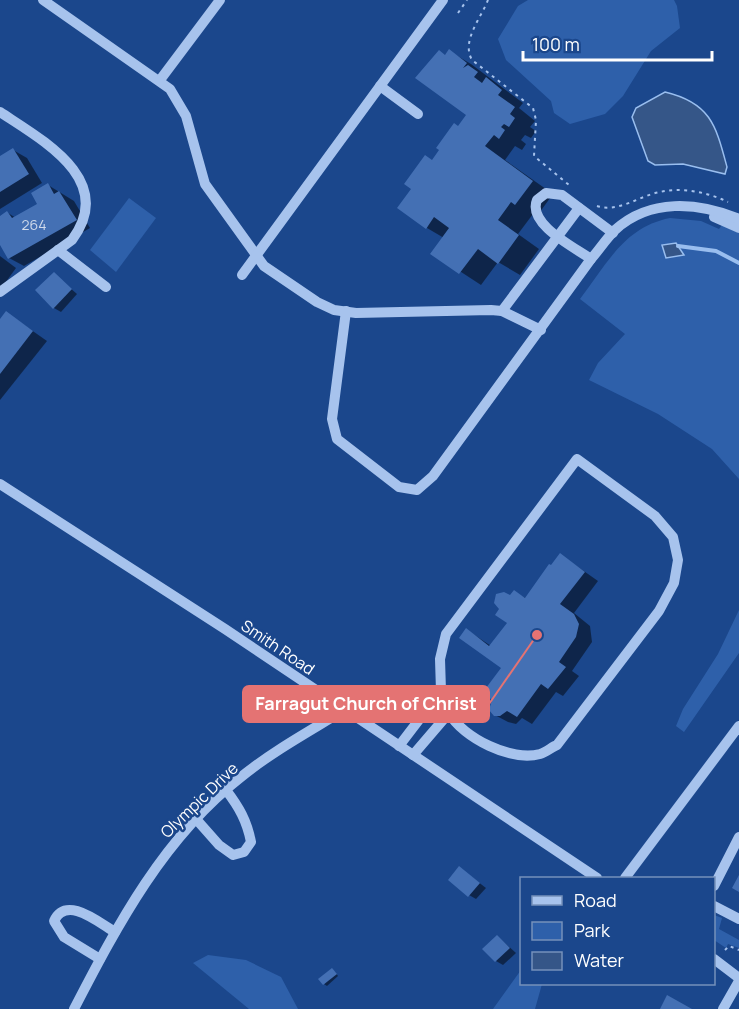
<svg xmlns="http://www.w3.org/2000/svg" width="739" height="1009" viewBox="0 0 739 1009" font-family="Manrope,sans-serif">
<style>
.green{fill:#2e60aa}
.water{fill:#355688;stroke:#99beef;stroke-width:1.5}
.shadow{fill:#0007}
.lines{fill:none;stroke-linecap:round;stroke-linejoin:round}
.stream{stroke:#99beef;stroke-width:4}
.building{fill:#4470b4}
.path{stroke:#a7c3ed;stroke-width:2;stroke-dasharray:3 4.5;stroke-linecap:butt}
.minor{stroke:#a7c3ed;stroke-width:10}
.labels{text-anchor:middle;stroke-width:5;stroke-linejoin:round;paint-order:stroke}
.number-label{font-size:14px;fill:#d0dbec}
.street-label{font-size:16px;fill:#fff;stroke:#1b478c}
.leader{fill:none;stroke:#e47373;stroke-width:2}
.callout-dot{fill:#e47373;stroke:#1b478c;stroke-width:2}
.callout{fill:#e47373;stroke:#e47373;stroke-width:2}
.callout-label{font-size:18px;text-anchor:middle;font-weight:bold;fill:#fff}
</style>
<rect width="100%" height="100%" fill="#1b478c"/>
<g class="green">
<polygon points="528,0 674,0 677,6 680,28 651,51 623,96 605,114 570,124 554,113 551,101 506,60 498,39 518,6"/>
<polygon points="129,198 156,218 116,272 90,250"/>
<path d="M670 218 701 221 719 229 722 225 739 233V479L712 449 658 414 589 380 598 363 625 334 580 299C607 264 624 227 670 218Z"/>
<polygon points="739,610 739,653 684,732 676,726 683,709 718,654"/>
<polygon points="714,915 722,918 719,929 739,940 739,948 728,944 726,948 714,940"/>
<polygon points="208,955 246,960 281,977 298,1009 249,1009 193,963"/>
<polygon points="521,970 522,984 542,984 535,1009 493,1009"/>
</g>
<g class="water">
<path d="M665 92C711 103 716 126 727 167L725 174 683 164 655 165 648 161 632 117 636 108Z"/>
<polygon points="676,243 684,255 666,258 662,245"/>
</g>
<g class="shadow">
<polygon points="449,51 471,64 523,103 519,108 535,121 530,127 536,131 531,138 525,135 521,140 526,144 522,150 515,146 505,160 553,194 537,216 533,214 518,234 539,249 520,275 498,262 481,285 432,253 444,238 427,228 433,162 468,115 446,56"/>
<polygon points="13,150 27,158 42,183 0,209 0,163"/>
<polygon points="48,185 74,201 90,228 24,266 9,258 0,242 0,217 8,213 16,218 39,205"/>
<polygon points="0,256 16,268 0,290"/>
<polygon points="54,274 77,294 61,312 54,308"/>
<polygon points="7,313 47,341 0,400 0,321"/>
<polygon points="561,555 598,581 574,613 590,626 592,642 572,671 579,676 563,696 556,692 532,724 522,718 516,724 508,722 493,714 503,668 467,630 491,646 509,623 511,597 514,592 527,599"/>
<polygon points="460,868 486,888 476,899 469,895"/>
<polygon points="497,936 516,953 503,965 496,961"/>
<polygon points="335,972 338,976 327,986 324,984"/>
</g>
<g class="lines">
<polyline class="stream" points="678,246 716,251 739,263"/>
</g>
<g class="building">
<polygon points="449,49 467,63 463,68 468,65 478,72 474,77 482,83 486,77 502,90 498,95 515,107 510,114 515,118 509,127 504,124 501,127 505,130 499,139 494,135 485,146 533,181 515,205 511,202 498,220 519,235 498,264 478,249 459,274 430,254 449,228 434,217 426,229 397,208 411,189 404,184 425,155 432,160 439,150 436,148 454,123 458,126 466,115 415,78 439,50 445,55"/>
<polygon points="13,148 29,174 0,192 0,156"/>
<polygon points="48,183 54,194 59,191 77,220 8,259 0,245 0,216 7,211 12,218 37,204 31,193"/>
<polygon points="54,272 72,289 53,309 35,290"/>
<polygon points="6,311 33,331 0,374 0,319"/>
<polygon points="560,553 585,572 560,604 574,614 579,624 576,637 559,662 566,667 548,689 541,684 517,717 507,711 500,716 494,716 489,710 492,700 483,692 501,668 459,638 466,628 489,646 507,623 495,615 499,609 494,603 496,594 504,592 510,595 514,590 525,598 549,564 551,565"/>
<polygon points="459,866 480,883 468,897 448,880"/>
<polygon points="739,875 739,892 732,888"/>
<polygon points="497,935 510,948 495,962 482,949"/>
<polygon points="332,968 337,974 323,985 318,979"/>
<polygon points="667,995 692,1009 660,1009"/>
</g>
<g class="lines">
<g class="path">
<path d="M488 0C481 18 461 41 472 60L533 108 536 120 534 156 569 185"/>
<polyline points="458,13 467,0"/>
<path d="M597 206C618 213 639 196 660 192 682 187 707 192 728 202"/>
<polyline points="725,950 729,946 739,950"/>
</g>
<g class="minor">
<polyline points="43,0 170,89 186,116 205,184 264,266 317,302 334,310 356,313 491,310 502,311 541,330"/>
<polyline points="160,80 220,0"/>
<polyline points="380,86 418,114"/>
<path d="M0 112C42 140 117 180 72 240L0 292"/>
<polyline points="714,217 739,228"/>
<polyline points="58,250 106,287"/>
<path d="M591 259C574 247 527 224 537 200L546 193 562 195 613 233"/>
<polyline points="242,275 443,0"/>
<path d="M346 311 332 419 337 439 399 487 417 490 433 476 591 259C599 250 606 239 615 230 650 198 698 202 739 219"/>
<polyline points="502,311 579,208"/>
<polyline points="0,484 225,629 597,878"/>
<path d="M399 746 441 691 440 659 446 634 577 459 655 516 673 537 678 560 674 583 659 611 557 745C552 747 546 752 540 754 512 762 463 738 449 713 445 707 443 698 441 691"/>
<polyline points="413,755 449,713"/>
<path d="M196 819 219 845 233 855 244 852 251 842C247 821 239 807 226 790"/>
<polyline points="625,878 739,726"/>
<polyline points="714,886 739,837"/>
<polyline points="714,906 739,919"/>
<path d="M100 959 64 937 54 921C66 895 98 922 115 932"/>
<polyline points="714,959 739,978"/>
<path d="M74 1009C118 924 164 837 241 777 273 751 310 731 344 710"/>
<polyline points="723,1009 739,981"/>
</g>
</g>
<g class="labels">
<g class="number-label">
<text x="34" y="230">264</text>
</g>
<g class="street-label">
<text transform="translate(278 647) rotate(34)" y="6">Smith Road</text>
<text transform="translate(199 800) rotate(-44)" y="6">Olympic Drive</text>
</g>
</g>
<path class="leader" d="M537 635L489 704"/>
<circle class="callout-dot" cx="537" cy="635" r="6"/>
<rect class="callout" x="243" y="686" width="246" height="36" rx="6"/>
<g class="callout-label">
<text x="366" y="710">Farragut Church of Christ</text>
</g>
<rect x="520" y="877" width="195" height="108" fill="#1b478c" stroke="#7691ba" stroke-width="1.5"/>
<rect x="532" y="896" width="30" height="9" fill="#a7c3ed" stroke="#7691ba" stroke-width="1.5"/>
<text x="574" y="907" font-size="18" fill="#ffffff">Road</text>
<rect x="532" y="922" width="30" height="18" fill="#2e60aa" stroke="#7691ba" stroke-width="1.5"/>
<text x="574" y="937" font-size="18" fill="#ffffff">Park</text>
<rect x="532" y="952" width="30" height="18" fill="#355688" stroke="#7691ba" stroke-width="1.5"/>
<text x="574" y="967" font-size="18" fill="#ffffff">Water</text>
<path d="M523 51v9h189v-9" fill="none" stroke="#ffffff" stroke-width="3"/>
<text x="532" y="51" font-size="18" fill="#ffffff" stroke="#1b478c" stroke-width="4.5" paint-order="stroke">100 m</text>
</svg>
